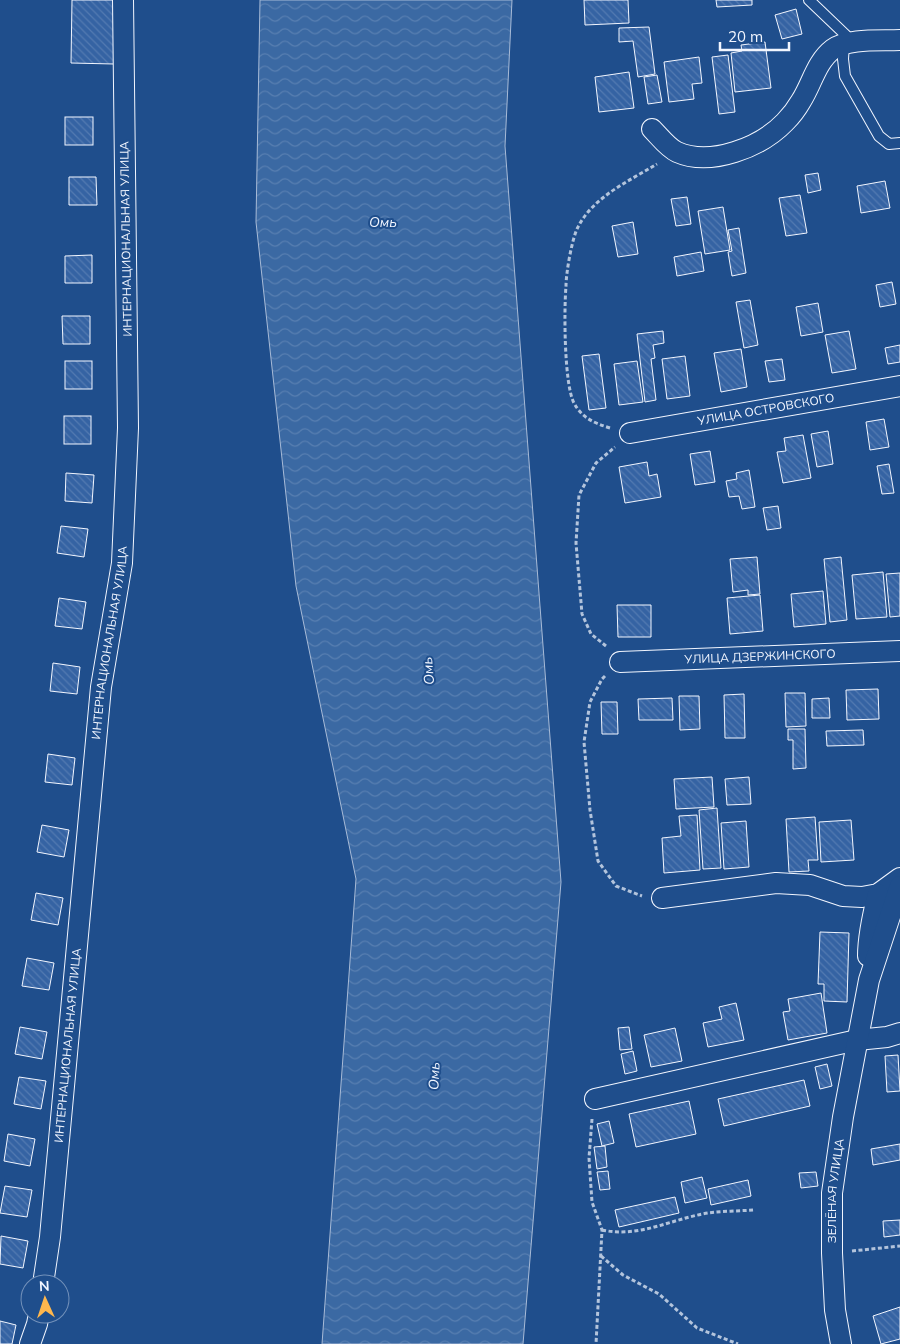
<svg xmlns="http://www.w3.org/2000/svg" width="900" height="1344" viewBox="0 0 900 1344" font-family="Mulish,sans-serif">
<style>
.water{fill:url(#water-waves);stroke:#a8bbd7}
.building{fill:url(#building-back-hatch);stroke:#f2f6ff}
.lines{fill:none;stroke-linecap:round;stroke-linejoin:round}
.service-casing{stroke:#f2f6ff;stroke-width:12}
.minor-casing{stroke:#f2f6ff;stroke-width:22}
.path{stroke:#b3c4dc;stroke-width:3;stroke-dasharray:4 2.5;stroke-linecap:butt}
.service{stroke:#1f4e8c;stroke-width:10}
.minor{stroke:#1f4e8c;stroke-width:20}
.labels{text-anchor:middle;stroke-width:4;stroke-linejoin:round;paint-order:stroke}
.street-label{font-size:12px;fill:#f2f6ff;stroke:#1f4e8c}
.water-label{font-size:14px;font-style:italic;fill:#f2f6ff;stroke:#1f4e8c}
</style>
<defs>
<pattern id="water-waves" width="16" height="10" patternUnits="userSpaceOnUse" patternTransform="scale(1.25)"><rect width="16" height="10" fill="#3b69a3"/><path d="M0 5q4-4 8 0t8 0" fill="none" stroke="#587fb1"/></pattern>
<pattern id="building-back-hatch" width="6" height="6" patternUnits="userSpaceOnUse" patternTransform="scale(1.25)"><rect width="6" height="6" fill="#3563a3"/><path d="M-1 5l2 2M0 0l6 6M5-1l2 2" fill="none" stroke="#537ab1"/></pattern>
</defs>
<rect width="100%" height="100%" fill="#1f4e8c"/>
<polygon class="water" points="260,0 512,0 505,146 561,882 523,1344 322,1344 356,879 296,586 256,222"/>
<g class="building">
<polygon points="72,0 116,0 114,64 71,63"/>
<polygon points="584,0 628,0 629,23 585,25"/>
<polygon points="716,0 752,0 752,5 717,7"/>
<polygon points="796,9 802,34 782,39 775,15"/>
<polygon points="649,27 655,74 638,77 633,41 619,42 619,28"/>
<polygon points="765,42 771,88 735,92 731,53 742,51 741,45"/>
<polygon points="728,55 735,112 719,114 712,57"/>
<polygon points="699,57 702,83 692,84 694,99 669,102 664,62"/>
<polygon points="629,72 634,108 599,112 595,77"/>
<polygon points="657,75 662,102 648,104 644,77"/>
<rect x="65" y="117" width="28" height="28"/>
<polygon points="818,173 821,190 808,193 805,175"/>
<polygon points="69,177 96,177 97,205 69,205"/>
<polygon points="885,181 890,208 861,213 857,186"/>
<polygon points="800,195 807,233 786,236 779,198"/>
<polygon points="687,197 691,224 676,226 671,199"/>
<polygon points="723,207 730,250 705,254 698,211"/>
<polygon points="633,222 638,254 618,257 612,226"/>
<polygon points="739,228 746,273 732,276 728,252 732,251 728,230"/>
<polygon points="701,252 704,271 677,276 674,257"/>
<polygon points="92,255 92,283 65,283 65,256"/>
<polygon points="892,282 896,304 880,307 876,285"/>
<polygon points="750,300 758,345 744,348 736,302"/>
<polygon points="818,303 823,332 801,336 796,307"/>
<polygon points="62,316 90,316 90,344 63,344"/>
<polygon points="663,331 664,343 653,345 655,358 651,359 656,400 645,402 637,334"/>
<polygon points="849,331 856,369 832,373 825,335"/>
<polygon points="900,345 900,362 888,364 885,348"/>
<polygon points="741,349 747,387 721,392 714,353"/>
<polygon points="599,354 606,408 589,410 582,356"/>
<polygon points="685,356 690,396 667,399 662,359"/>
<polygon points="782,359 785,380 769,382 765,361"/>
<rect x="65" y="361" width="27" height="28"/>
<polygon points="637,361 643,402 619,405 614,364"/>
<rect x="64" y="416" width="27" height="28"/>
<polygon points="884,419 889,447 870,450 866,422"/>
<polygon points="828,431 833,464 817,467 811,434"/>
<polygon points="803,435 811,478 783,483 777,452 786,451 784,438"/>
<polygon points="710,451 715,482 695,485 690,454"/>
<polygon points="647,462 649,476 657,474 661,497 625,503 619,467"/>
<polygon points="889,464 894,493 882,494 877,466"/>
<polygon points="749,470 755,507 742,509 739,496 729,497 726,481 737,479 736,473"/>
<polygon points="66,473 94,475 92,503 65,501"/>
<polygon points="778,506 781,528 767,530 763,508"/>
<polygon points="61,526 88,529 84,557 57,553"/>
<polygon points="757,557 760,594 748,595 748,590 733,592 730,559"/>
<polygon points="841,557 847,620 830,622 824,559"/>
<polygon points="883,572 887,617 856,619 852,575"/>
<polygon points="900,573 900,616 890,617 886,574"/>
<polygon points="823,591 826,624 794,627 791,594"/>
<polygon points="760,595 763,631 730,634 727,598"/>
<polygon points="59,598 86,602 82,629 55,626"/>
<polygon points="617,605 651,605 651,637 618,637"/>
<polygon points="53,663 80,667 77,694 50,691"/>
<polygon points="878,689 879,719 847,720 846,690"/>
<polygon points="785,693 805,693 806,726 786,727"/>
<polygon points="744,694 745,738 725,738 724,695"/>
<polygon points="679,696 699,696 700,729 680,730"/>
<polygon points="672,698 673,720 639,720 638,699"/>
<polygon points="829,698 830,718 812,718 812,699"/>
<polygon points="601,702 617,702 618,734 602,734"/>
<polygon points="788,729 805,729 806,768 793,769 793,740 788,740"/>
<polygon points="863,730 864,745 827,746 826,731"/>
<polygon points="48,754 75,758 72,785 45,782"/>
<polygon points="712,777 714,807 676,809 674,779"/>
<polygon points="749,777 751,804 727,805 725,779"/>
<polygon points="717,808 721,868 703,869 699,810"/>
<polygon points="697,815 700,870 664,873 662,838 681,836 679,816"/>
<polygon points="815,817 818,860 808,860 809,871 789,872 786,819"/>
<polygon points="851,820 854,860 821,862 819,822"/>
<polygon points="746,821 749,867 724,869 721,823"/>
<polygon points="42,825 69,830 64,857 37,852"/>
<polygon points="36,893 63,898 58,925 31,920"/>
<polygon points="820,932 849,933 847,1002 824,1001 824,984 818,984"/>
<polygon points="27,958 54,963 49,990 22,986"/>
<polygon points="821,993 827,1033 788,1040 783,1012 790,1011 788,999"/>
<polygon points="736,1003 744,1040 708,1047 703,1023 722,1019 719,1007"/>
<polygon points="20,1027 47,1032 42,1059 15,1054"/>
<polygon points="629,1027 632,1049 620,1050 618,1028"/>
<polygon points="675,1028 682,1061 651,1067 644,1035"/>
<polygon points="633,1051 637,1071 625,1074 621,1054"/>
<polygon points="898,1055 900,1091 887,1092 885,1056"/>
<polygon points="827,1064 832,1086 820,1089 815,1067"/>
<polygon points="19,1077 46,1081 41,1109 14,1104"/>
<polygon points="804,1080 810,1106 724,1126 718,1099"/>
<polygon points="689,1101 696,1134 636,1147 629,1114"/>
<polygon points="609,1121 614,1143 602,1146 597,1124"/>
<polygon points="8,1134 35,1139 30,1166 4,1161"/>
<polygon points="900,1144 900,1160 873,1165 871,1149"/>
<polygon points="605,1146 607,1167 597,1169 594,1147"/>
<polygon points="608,1171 610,1189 600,1190 597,1172"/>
<polygon points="816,1172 818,1186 801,1188 799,1173"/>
<polygon points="702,1177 707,1198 685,1203 681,1182"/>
<polygon points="748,1180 751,1196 711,1205 708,1189"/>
<polygon points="5,1186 32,1190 27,1217 0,1213"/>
<polygon points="675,1197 679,1213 619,1227 615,1210"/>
<polygon points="900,1220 900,1235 884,1237 883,1221"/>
<polygon points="1,1236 28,1241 23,1268 0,1264"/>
<polygon points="900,1307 900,1339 881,1344 873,1316"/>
<polygon points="0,1321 16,1325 12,1344 0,1344"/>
</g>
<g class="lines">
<g class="service-casing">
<g id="service">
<polyline points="809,0 853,42"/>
<polyline points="844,44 843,59 845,76 879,136 889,144 900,143"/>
</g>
</g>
<g class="minor-casing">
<g id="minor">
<path d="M652 129C659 136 668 148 677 152 711 167 761 147 785 122 791 116 797 108 801 101 812 84 816 62 833 49 848 38 881 41 900 40"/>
<path id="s1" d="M630 433 900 386"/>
<path id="s2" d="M620 662 900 651"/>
<polyline points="662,898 776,883 810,885 843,896 862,897 878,894 900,878"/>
<path d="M868 956C868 935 873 914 878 894"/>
<polyline points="595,1099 857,1040 887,1037 900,1033"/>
<path id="s3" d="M43 1284 50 1237 101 687 122 563 128 428 123 0"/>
<polyline points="30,1344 37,1324 39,1314"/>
<path id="s4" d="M841 1344 835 1310 832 1253V1193L843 1117 869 980 900 886"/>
</g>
</g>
<g class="path">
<path d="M610 428C594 423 582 418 574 403 564 384 564 309 566 286 566 273 572 238 578 227 593 197 629 181 657 164"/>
<polyline points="606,646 591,634 582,614 576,543 579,495 596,463 615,447"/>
<polyline points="605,676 602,679 590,702 584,742 590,810 598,861 616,886 642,896"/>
<polyline points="592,1119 589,1158 592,1202 602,1230 596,1344"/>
<path d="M602 1230C640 1238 671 1219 708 1213 723 1211 739 1211 754 1210"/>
<polyline points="852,1251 900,1246"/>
<polyline points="601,1256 623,1275 659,1294 697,1328 738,1344"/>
</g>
<use href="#service" class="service"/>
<use href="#minor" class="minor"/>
</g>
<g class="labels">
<g class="street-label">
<text transform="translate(126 239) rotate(-91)" y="4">ИНТЕРНАЦИОНАЛЬНАЯ УЛИЦА</text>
<text dy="4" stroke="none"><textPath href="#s1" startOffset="138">УЛИЦА ОСТРОВСКОГО</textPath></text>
<text dy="4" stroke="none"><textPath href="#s3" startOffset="645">ИНТЕРНАЦИОНАЛЬНАЯ УЛИЦА</textPath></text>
<text dy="4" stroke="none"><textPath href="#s2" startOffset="140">УЛИЦА ДЗЕРЖИНСКОГО</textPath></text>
<text dy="4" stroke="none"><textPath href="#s3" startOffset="240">ИНТЕРНАЦИОНАЛЬНАЯ УЛИЦА</textPath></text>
<text dy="4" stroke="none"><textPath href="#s4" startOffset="154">ЗЕЛЁНАЯ УЛИЦА</textPath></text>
</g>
<g class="water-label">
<text x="383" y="227">Омь</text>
<text transform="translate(428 671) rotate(-95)" y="5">Омь</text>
<text transform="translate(434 1076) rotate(-87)" y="5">Омь</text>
</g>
</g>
<g transform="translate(45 1299) rotate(357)"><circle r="24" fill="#1f4e8c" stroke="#7391ba"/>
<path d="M0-4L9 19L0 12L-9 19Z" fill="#ffb74d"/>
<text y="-8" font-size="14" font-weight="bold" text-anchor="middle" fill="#f2f6ff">N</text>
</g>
<path d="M720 42v8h69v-8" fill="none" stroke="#f2f6ff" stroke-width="2.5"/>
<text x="728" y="42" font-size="15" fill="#f2f6ff" stroke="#1f4e8c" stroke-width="4" paint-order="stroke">20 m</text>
</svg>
